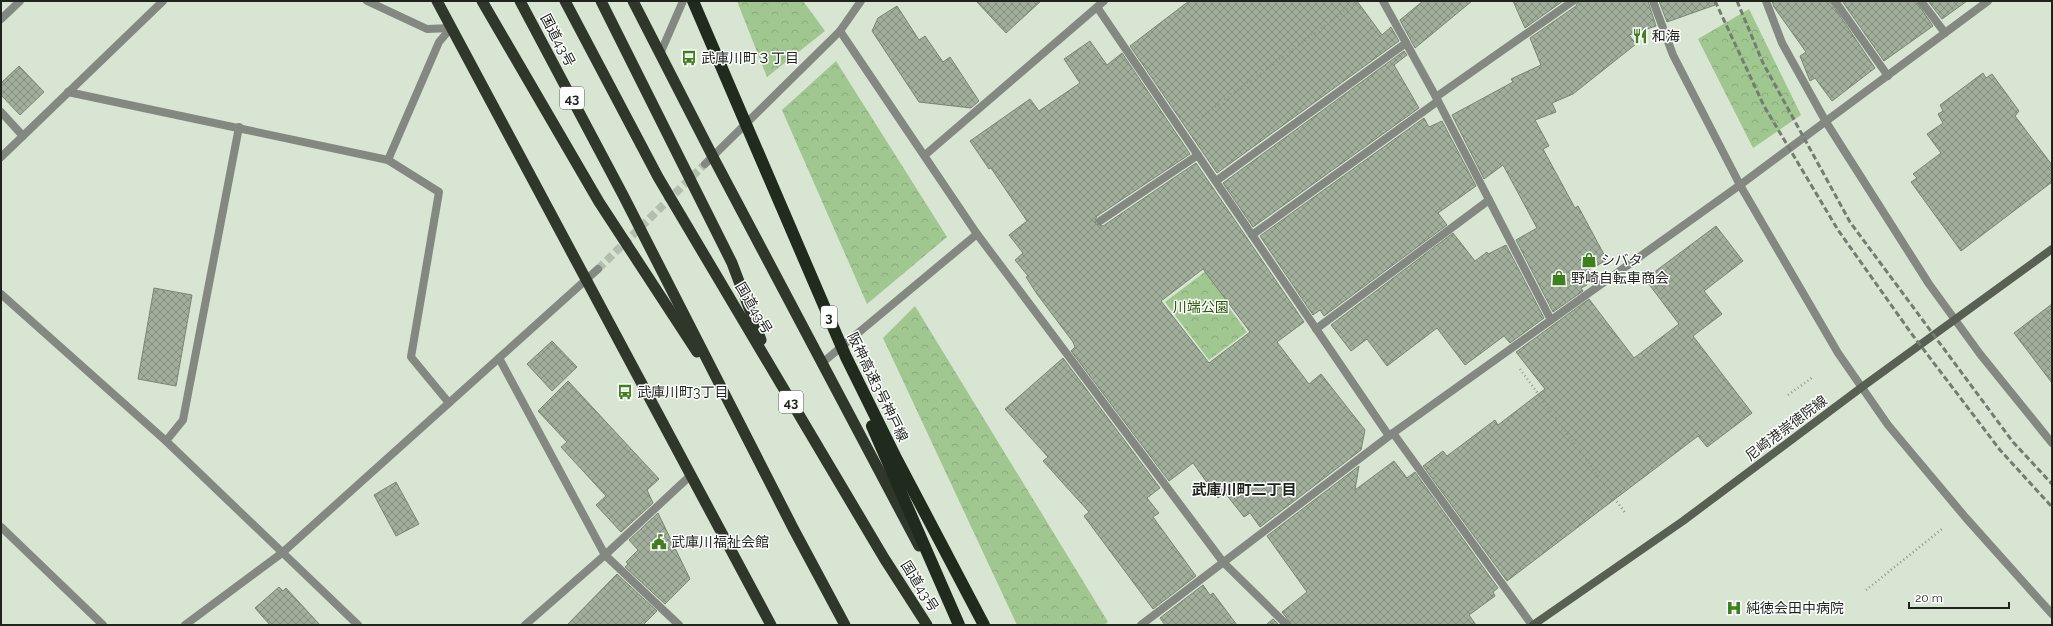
<svg xmlns="http://www.w3.org/2000/svg" width="2053" height="626" viewBox="0 0 2053 626" font-family="Raleway,'Noto Sans JP',sans-serif">
<style>
.forest{fill:url(#forest-crowns)}
.building{fill:url(#building-cross-hatch);stroke:#798674;fill-rule:evenodd}
.lines{fill:none;stroke-linecap:round;stroke-linejoin:round}
.minor-tunnel{stroke:#b2beae;stroke-width:8;stroke-dasharray:8 4;stroke-linecap:butt}
.path{stroke:#909b8d;stroke-width:2.5;stroke-dasharray:1 3;stroke-linecap:butt}
.service{stroke:#838981;stroke-width:8}
.minor{stroke:#838981;stroke-width:8}
.tertiary{stroke:#838981;stroke-width:8}
.secondary{stroke:#586054;stroke-width:8}
.trunk{stroke:#2e372a;stroke-width:11}
.rail{stroke:#747d71;stroke-width:3;stroke-dasharray:6 3;stroke-linecap:butt}
.motorway-bridge{stroke:#212b1d;stroke-width:12}
.labels{text-anchor:middle;stroke-width:3;stroke-linejoin:round;paint-order:stroke}
.shield{fill:#fff;stroke:#626560;stroke-width:1}
.shield-label{font-size:13px;font-weight:bold;fill:#1e231c}
.poi-label{font-size:14px;fill:#1e231c;stroke:#fff;text-anchor:start}
.street-label{font-size:14px;fill:#1e231c;stroke:#fff}
.park-label{font-size:14px;fill:#255704;stroke:#fff}
.neighbourhood-label{font-size:15px;font-weight:bold;fill:#1e231c;stroke:#fff}
</style>
<defs>
<pattern id="forest-crowns" width="20" height="18" patternUnits="userSpaceOnUse"><rect width="20" height="18" fill="#a0c790"/><path d="M2 6a3 3 0 1 1 6 0M12 15a3 3 0 1 1 6 0" fill="none" stroke="#89ab7c"/></pattern>
<pattern id="building-cross-hatch" width="8" height="8" patternUnits="userSpaceOnUse"><rect width="8" height="8" fill="#a1ae9c"/><path d="M0 0l8 8M0 8l8-8" fill="none" stroke="#838d7e"/></pattern>
</defs>
<rect width="100%" height="100%" fill="#d7e5d2"/>
<g class="forest">
<polygon points="737,1 803,1 825,31 767,77"/>
<polygon points="1749,9 1801,115 1753,148 1698,39"/>
<polygon points="836,61 947,237 867,304 782,110"/>
<polygon points="1239,246 1263,278 1227,305 1247,332 1209,360 1165,302"/>
<polygon points="915,306 1108,622 1104,625 1017,625 883,338"/>
</g>
<g class="building">
<polygon points="976,1 1041,1 1006,33"/>
<polygon points="1189,1 1357,1 1382,35 1391,27 1399,41 1217,173 1130,46"/>
<polygon points="1423,1 1472,1 1415,48 1400,20"/>
<polygon points="1513,1 1563,1 1525,28"/>
<polygon points="1578,1 1648,1 1656,26 1629,35 1636,44 1573,94 1552,103 1556,112 1535,120 1549,146 1543,149 1575,208 1578,206 1607,260 1581,274 1587,285 1581,288 1583,291 1553,312 1516,240 1537,228 1503,165 1484,179 1452,115 1513,82 1511,79 1541,65 1530,38 1576,6"/>
<polygon points="1659,1 1714,1 1715,5 1667,22"/>
<polygon points="1772,1 1830,1 1875,68 1832,101 1815,78 1810,81 1800,56 1806,52 1774,7"/>
<polygon points="1842,1 1916,1 1933,26 1884,61"/>
<polygon points="1928,1 1967,1 1942,19"/>
<polygon points="897,6 919,40 925,36 943,62 950,57 979,101 971,108 919,102 872,31 878,18"/>
<path d="M1090 41 1107 65 1122 53 1190 154 1097 216 1095 221 1096 224 1103 226 1196 163 1304 322 1277 342 1309 384 1321 374 1365 430 1361 450 1260 527 1250 513 1244 517 1225 493 1218 498 1193 463 1169 481 1071 351 1075 347 1073 342 1037 294 1026 277 1028 276 1015 260 1023 253 1009 235 1027 221 991 168 989 169 970 141 1030 99 1039 111 1080 83 1064 59ZM1203 269 1250 332 1209 363 1161 301Z"/>
<polygon points="1404,51 1407,55 1394,65 1419,108 1253,227 1223,183"/>
<polygon points="19,66 44,92 20,115 1,95 1,83"/>
<polygon points="1983,73 1986,78 1992,74 2019,111 2015,116 2052,165 2052,182 1961,251 1911,182 1917,178 1913,174 1941,153 1927,134 1943,123 1938,114 1943,111 1940,105"/>
<polygon points="1424,118 1429,127 1442,121 1476,186 1438,213 1447,225 1324,316 1320,310 1313,315 1260,236"/>
<polygon points="1716,226 1743,261 1704,291 1722,314 1693,336 1752,413 1707,447 1698,436 1507,581 1423,466 1443,451 1447,456 1495,420 1498,425 1545,389 1516,352 1589,299 1634,358 1679,324 1645,279"/>
<polygon points="1453,233 1475,261 1487,252 1488,254 1506,245 1544,318 1510,343 1504,336 1465,365 1437,328 1387,366 1367,339 1351,351 1331,325"/>
<polygon points="154,288 192,295 176,386 138,379"/>
<polygon points="2052,304 2052,383 2014,333"/>
<polygon points="552,341 577,367 552,391 527,364"/>
<polygon points="1063,358 1160,488 1147,498 1159,513 1153,517 1196,576 1153,609 1084,516 1089,512 1043,461 1048,457 1005,409"/>
<polygon points="568,381 659,479 647,490 653,503 621,532 596,505 606,496 561,447 567,442 538,411"/>
<polygon points="1394,461 1407,478 1415,472 1498,588 1493,592 1495,596 1469,615 1476,625 1292,625 1282,612 1307,592 1267,536 1359,466 1355,490"/>
<polygon points="396,482 419,524 396,536 374,495"/>
<polygon points="658,513 690,579 665,604 625,567 628,564 626,562 638,550 629,540"/>
<polygon points="617,574 657,611 643,625 567,625"/>
<polygon points="1203,585 1210,595 1213,593 1237,625 1165,625 1160,618"/>
<polygon points="279,587 283,591 286,588 320,625 270,625 255,608"/>
<polygon points="1273,619 1279,625 1266,625"/>
</g>
<g class="lines">
<polyline class="minor-tunnel" points="598,269 705,164"/>
<g class="path">
<polyline points="1199,119 1358,1"/>
<polyline points="1520,369 1626,514"/>
<polyline points="1788,395 1813,377"/>
<polyline points="1866,590 1942,529"/>
</g>
<g class="service">
<polyline points="1216,181 1406,43"/>
<polyline points="1100,221 1198,155"/>
<polyline points="1252,235 1438,101"/>
</g>
<g class="minor">
<polyline points="367,1 427,29 451,28"/>
<polyline points="1383,1 1436,97 1551,320"/>
<polyline points="1653,1 1673,55 1740,185 1838,353 1888,425 1966,518 2052,614"/>
<polyline points="1766,1 1782,43 1826,122 1929,284 1980,354 2052,443"/>
<polyline points="1835,1 1888,76"/>
<polyline points="1921,1 1945,33"/>
<polyline points="1097,7 1389,436"/>
<polyline points="1,19 20,1"/>
<polyline points="840,31 977,234 1223,562 1287,625"/>
<polyline points="660,54 683,1"/>
<polyline points="68,92 388,160 439,192 411,357 449,403"/>
<polyline points="1436,97 1573,1"/>
<polyline points="1,112 23,136"/>
<polyline points="925,155 1104,1"/>
<polyline points="1,157 163,1"/>
<polyline points="388,160 439,42 451,28"/>
<polyline points="705,164 840,31 861,1"/>
<polyline points="1316,329 1489,200"/>
<polyline points="499,358 605,555 679,625"/>
<polyline points="822,363 977,234"/>
<polyline points="1393,433 1532,625"/>
<polyline points="166,441 183,420 239,127"/>
<polyline points="1,527 103,625"/>
<polyline points="185,625 282,553 598,269"/>
<polyline points="525,625 605,555 691,475"/>
<polyline points="1141,625 1393,433 1740,185 1988,1"/>
</g>
<polyline class="tertiary" points="1,294 166,441 358,625"/>
<polyline class="secondary" points="1533,625 1683,521 1862,387 2052,249"/>
<g class="trunk">
<polyline points="437,1 771,625"/>
<polyline points="482,1 599,202 697,352"/>
<polyline points="520,1 623,195 793,528 845,625"/>
<polyline points="565,1 658,177 884,558 927,625"/>
<polyline points="601,1 732,263 761,340"/>
<polyline points="633,1 713,157 919,546"/>
</g>
<g class="rail">
<polyline points="1715,1 1764,106 1838,230 1911,333 2000,450 2052,507"/>
<polyline points="1737,1 1763,63 1850,222 2013,442 2052,484"/>
</g>
<g class="motorway-bridge">
<polyline points="693,1 846,357 895,456 984,625"/>
<polyline points="872,426 959,625"/>
</g>
</g>
<defs>
<g id="restaurant-bare" transform="scale(1.2)"><path d="M-5-6h1v4h1v-4h1v4h1v-4h1v5L-1.5 .5V6h-2V.5L-5-1ZM5-6V6H3V1.5H1.5Q1.5-4 5-6Z" fill="#407f1d" stroke="#fff" stroke-width="2.5" paint-order="stroke"/></g>
<g id="bus-bare" transform="scale(1.2)"><path d="M-5-6H5V4H4V6H2V4H-2V6H-4V4H-5ZM-3.5-4V0h7V-4ZM-3.5 1.2v1.5H-2V1.2ZM2 1.2v1.5H3.5V1.2Z" fill="#407f1d" stroke="#fff" stroke-width="2.5" paint-order="stroke"/></g>
<g id="shop-bare" transform="scale(1.2)"><path d="M-5-2.5h2.3a2.7 3.5 0 0 1 5.4 0H5L5.5 6h-11ZM-1.5-2.5h3a1.5 2.3 0 0 0-3 0Z" fill="#407f1d" stroke="#fff" stroke-width="2.5" paint-order="stroke"/></g>
<g id="civic-bare" transform="scale(1.2)"><path d="M-.6-6.5H3V-4.5H.6V-3L4-1V1h2V6H-6V1h2V-1L-.6-3ZM-1.2 2.5V6h2.4V2.5Z" fill="#407f1d" stroke="#fff" stroke-width="2.5" paint-order="stroke"/></g>
<g id="hospital-bare" transform="scale(1.2)"><path d="M-5-5h3v3.5h4V-5h3V5h-3V1.5h-4V5h-3Z" fill="#407f1d" stroke="#fff" stroke-width="2.5" paint-order="stroke"/></g>
</defs>
<g fill-rule="evenodd">
<use href="#restaurant-bare" x="1640" y="36"/>
<use href="#bus-bare" x="689" y="58"/>
<use href="#shop-bare" x="1589" y="260"/>
<use href="#shop-bare" x="1559" y="278"/>
<use href="#bus-bare" x="625" y="392"/>
<use href="#civic-bare" x="659" y="542"/>
<use href="#hospital-bare" x="1734" y="608"/>
</g>
<g class="labels">
<g class="shield">
<rect x="560" y="87" width="24" height="22" rx="3"/>
<rect x="821" y="306" width="16" height="22" rx="3"/>
<rect x="779" y="391" width="24" height="22" rx="3"/>
</g>
<g class="shield-label">
<text x="572" y="103">43</text>
<text x="829" y="322">3</text>
<text x="791" y="407">43</text>
</g>
<g class="poi-label">
<text x="1652" y="41">和海</text>
<text x="701" y="63">武庫川町３丁目</text>
<text x="1601" y="265">シバタ</text>
<text x="1571" y="283">野崎自転車商会</text>
<text x="637" y="397">武庫川町3丁目</text>
<text x="671" y="547">武庫川福祉会館</text>
<text x="1746" y="613">純徳会田中病院</text>
</g>
<g class="street-label">
<text transform="translate(558 40) rotate(62)" y="5">国道43号</text>
<text transform="translate(754 308) rotate(59)" y="5">国道43号</text>
<text transform="translate(878 387) rotate(64)" y="5">阪神高速3号神戸線</text>
<text transform="translate(1786 428) rotate(-37)" y="5">尼崎港崇徳院線</text>
<text transform="translate(920 586) rotate(58)" y="5">国道43号</text>
</g>
<g class="park-label">
<text x="1201" y="312">川端公園</text>
</g>
<g class="neighbourhood-label">
<text x="1244" y="495">武庫川町二丁目</text>
</g>
</g>
<rect width="2053" height="626" fill="none" stroke="#1e231c" stroke-width="4"/>
<path d="M1909 602v6h100v-6" fill="none" stroke="#1e231c" stroke-width="2"/>
<text x="1915" y="602" font-size="12" fill="#1e231c" stroke="#ffffff" stroke-width="3" paint-order="stroke">20 m</text>
</svg>
